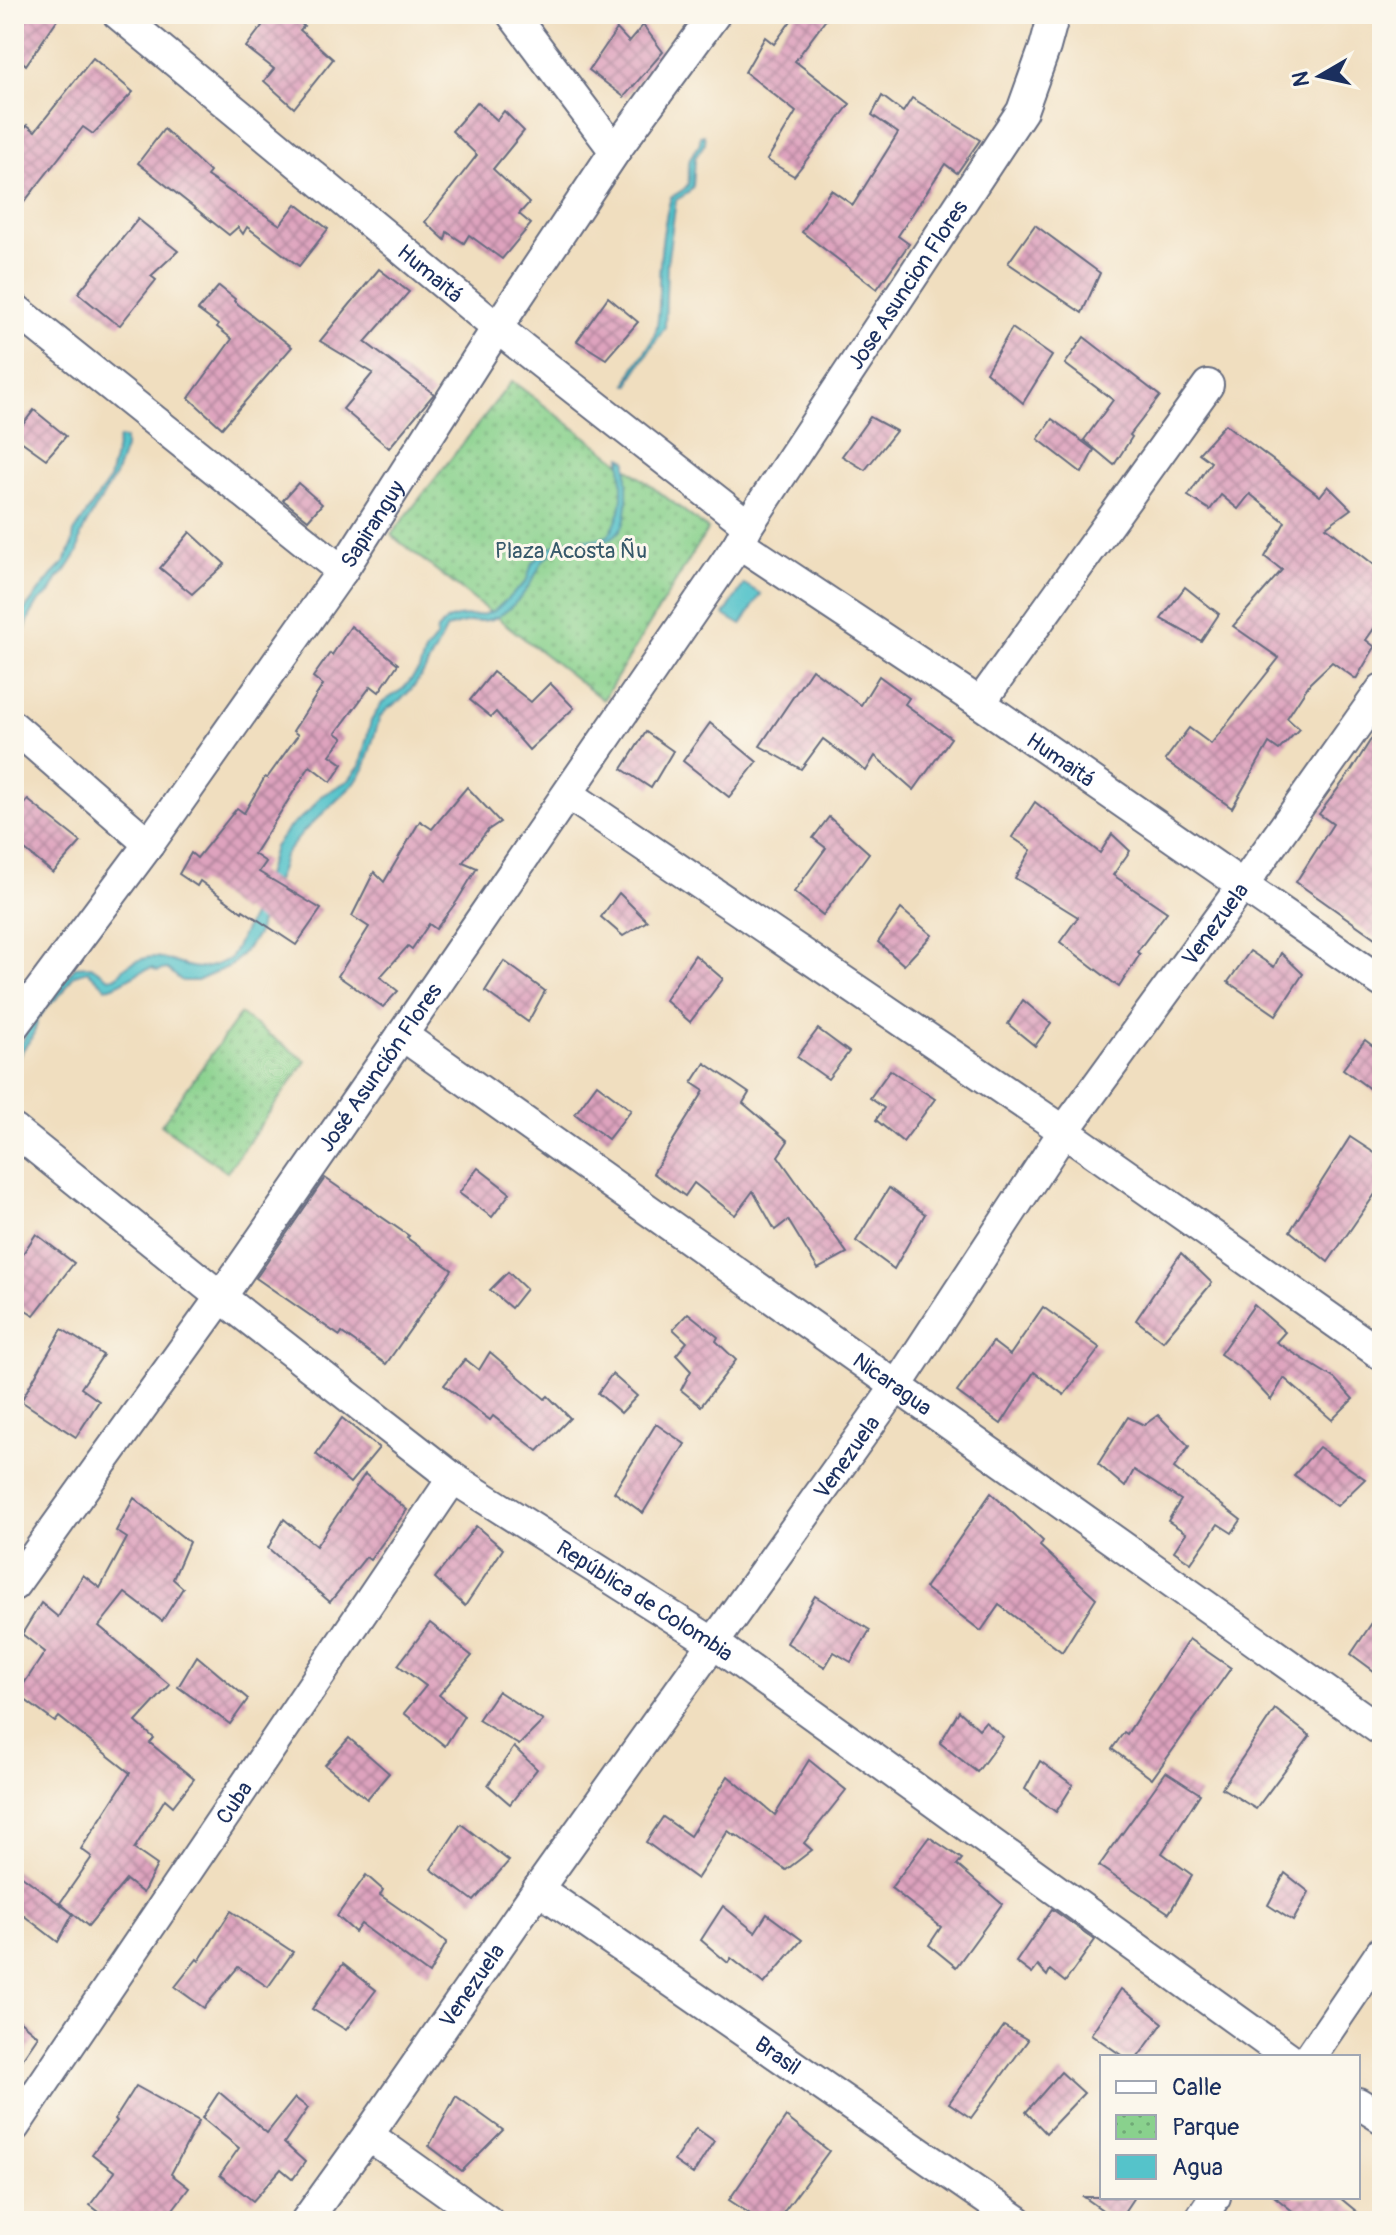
<svg xmlns="http://www.w3.org/2000/svg" width="1396" height="2235" viewBox="0 0 1396 2235" font-family="Pangolin,sans-serif">
<style>
.park{fill:url(#park-dots);stroke:#528076;stroke-width:2}
.water{fill:#55c3ca;stroke:#387994;stroke-width:2}
.building{fill:url(#building-cross-hatch)}
.lines{fill:none;stroke-linecap:round;stroke-linejoin:round}
.minor-casing{stroke:#666c80;stroke-width:34}
.minor{stroke:#fff;stroke-width:30}
.labels{text-anchor:middle;stroke-width:6;stroke-linejoin:round;paint-order:stroke}
.street-label{font-size:22px;fill:#1b2f5e;stroke:#fbf7ec}
.park-label{font-size:22px;fill:#36586a;stroke:#fbf7ec}
</style>
<defs>
<pattern id="park-dots" width="8" height="8" patternUnits="userSpaceOnUse" patternTransform="scale(2)"><rect width="8" height="8" fill="#89d18d"/><path d="M2 2h.1M6 6h.1" fill="none" stroke="#6faa76" stroke-width="1.8" stroke-linecap="round"/></pattern>
<pattern id="building-cross-hatch" width="8" height="8" patternUnits="userSpaceOnUse" patternTransform="scale(2)"><rect width="8" height="8" fill="#dea3be"/><path d="M0 0l8 8M0 8l8-8" fill="none" stroke="#b3859e"/></pattern>
</defs>
<rect width="100%" height="100%" fill="#fbf7ec"/>
<filter id="ink" filterUnits="userSpaceOnUse"><feTurbulence type="fractalNoise" baseFrequency=".0125" numOctaves="2"/><feDisplacementMap in="SourceGraphic" scale="16" xChannelSelector="R" yChannelSelector="G"/><feConvolveMatrix kernelMatrix="1 2 1 2 8 2 1 2 1" color-interpolation-filters="sRGB"/></filter>
<filter id="wash" filterUnits="userSpaceOnUse"><feTurbulence type="fractalNoise" baseFrequency=".006" numOctaves="4" result="noise"/><feDisplacementMap in="SourceGraphic" scale="32" xChannelSelector="R" yChannelSelector="G"/><feGaussianBlur stdDeviation="1.8" result="paint"/><feColorMatrix in="noise" values="0 0 0 0 0 0 0 0 0 0 0 0 0 0 0 0 0 1.4 0 .05"/><feComposite in="paint" operator="in"/></filter>
<g filter="url(#wash)">
<rect width="100%" height="100%" fill="#f0debf"/>
<g class="park">
<polygon points="512,381 708,529 603,700 391,535"/>
<polygon points="240,1014 306,1061 227,1172 161,1125"/>
</g>
<g class="water">
<path d="M704 135 705 143 695 158 693 186 688 193 676 200 667 264 665 327 632 377 630 385H627C631 364 654 348 657 325 660 312 659 296 659 282 660 253 663 225 671 197 699 183 684 181 690 159 692 153 698 149 700 142V136Z"/>
<polygon points="119,438 125,439 125,448 115,476 85,526 81,535 78,552 65,572 58,578 50,593 39,601 30,616 18,649 14,669 14,631 19,617 52,575 64,563 72,546 74,532 109,480"/>
<path d="M621 457 627 460C626 476 630 515 622 527 608 551 581 539 561 548 537 560 543 565 530 584 523 596 508 612 495 618 486 622 475 620 465 623 459 624 453 626 447 628L424 672 414 686 401 700 387 709 380 717 364 769 355 783 304 831 284 856 280 871 261 917 257 935 250 944 232 965 197 981H182L167 969 157 971 152 968C134 971 123 986 106 988L88 971 74 975 63 992 46 1008 38 1020 33 1036 22 1051 14 1071V1054L23 1041 31 1022 75 967 91 966 109 978 118 976C122 969 125 967 132 963 163 948 171 967 200 968 210 969 221 962 230 959L252 916 255 903 261 895 274 847 288 829 311 809 321 796 349 780 360 766 371 721 382 703 404 688 419 670 425 652 436 638 437 630 447 620 457 617 481 615 494 611 526 582 532 564 545 550 564 541 594 539 608 536C628 506 621 490 621 457Z"/>
<polygon points="744,584 761,594 741,625 724,615"/>
</g>
<g id="blocks">
<g class="building">
<polygon points="14,14 61,14 26,65 14,54"/>
<polygon points="248,14 287,14 304,26 300,30 333,59 294,108 264,81 274,69 246,47 262,26"/>
<polygon points="796,14 830,14 795,61 850,104 794,176 767,160 796,112 745,72 765,37 774,44"/>
<polygon points="643,25 663,52 624,97 589,70 617,29 629,42"/>
<polygon points="93,58 133,92 93,134 83,127 14,215 14,141 27,125 35,131"/>
<polygon points="882,96 903,112 912,98 980,140 957,173 945,164 898,236 909,244 877,289 802,232 831,190 853,205 898,133 872,115"/>
<polygon points="477,102 497,120 504,111 524,131 493,169 529,203 519,214 531,224 502,259 469,235 464,243 447,232 445,240 425,222 477,155 452,131"/>
<polygon points="164,129 210,172 207,176 280,225 296,204 328,229 299,266 247,227 243,234 238,227 229,235 138,163"/>
<polygon points="138,219 178,251 151,276 156,280 120,325 111,320 78,293"/>
<polygon points="1035,225 1100,273 1082,313 1008,263"/>
<polygon points="379,269 409,292 365,342 434,394 389,448 343,409 373,373 320,341"/>
<polygon points="219,286 235,299 234,301 292,347 222,428 189,398 232,339 217,327 218,325 198,310"/>
<polygon points="608,297 638,322 606,359 577,341"/>
<polygon points="1012,328 1052,356 1023,403 986,372"/>
<polygon points="1084,337 1160,396 1130,435 1132,437 1114,465 1084,440 1113,400 1065,364"/>
<polygon points="34,410 66,436 46,459 14,436"/>
<polygon points="870,417 896,431 865,470 842,456"/>
<polygon points="1052,419 1094,450 1082,473 1038,439"/>
<polygon points="1225,424 1320,496 1328,486 1351,509 1326,527 1382,571 1382,617 1366,640 1375,647 1356,679 1332,662 1310,683 1287,718 1299,729 1279,750 1269,743 1232,808 1165,760 1189,728 1211,744 1279,658 1233,626 1282,570 1265,557 1285,522 1250,494 1238,509 1221,495 1210,510 1188,496 1211,462 1199,453"/>
<polygon points="298,483 322,504 308,520 283,500"/>
<polygon points="190,532 225,564 192,594 160,568"/>
<polygon points="1185,587 1219,614 1201,641 1161,619"/>
<polygon points="351,626 398,664 379,692 371,686 336,733 343,738 330,755 343,764 331,782 310,766 254,854 266,862 259,872 321,909 296,945 243,910 242,912 200,881 197,886 179,874 191,853 197,858 237,808 244,813 265,777 267,778 298,735 293,731 323,685 313,677 330,653 332,655"/>
<polygon points="812,669 861,705 879,676 909,698 905,704 951,738 914,790 875,756 866,771 823,739 801,769 760,746"/>
<polygon points="493,672 531,702 550,683 574,708 529,750 496,712 491,717 470,700"/>
<polygon points="1382,722 1382,943 1296,882 1333,824 1319,814 1351,771"/>
<polygon points="710,723 757,762 729,797 683,761"/>
<polygon points="646,732 673,751 651,788 622,769"/>
<polygon points="467,787 500,822 488,830 463,862 477,868 457,901 436,929 429,924 412,949 408,946 380,977 398,991 383,1007 338,976 369,927 352,916 374,872 384,882 420,821 432,829"/>
<polygon points="28,800 81,842 53,873 14,841 14,817"/>
<polygon points="1035,802 1100,853 1112,834 1130,851 1113,875 1167,912 1137,952 1140,954 1119,987 1060,942 1078,917 1015,878 1031,850 1012,837"/>
<polygon points="829,817 869,853 823,915 794,892 826,848 813,838"/>
<polygon points="619,893 647,921 623,936 601,917"/>
<polygon points="901,909 932,935 904,965 878,942"/>
<polygon points="1250,951 1274,967 1281,953 1303,974 1276,1015 1228,982"/>
<polygon points="695,955 723,979 690,1022 665,1000"/>
<polygon points="504,961 545,991 528,1022 485,991"/>
<polygon points="1023,1000 1051,1024 1035,1046 1008,1024"/>
<polygon points="818,1029 849,1052 828,1079 797,1057"/>
<polygon points="1365,1040 1382,1053 1382,1098 1343,1069"/>
<polygon points="705,1063 749,1093 743,1103 788,1141 778,1156 847,1253 818,1269 788,1220 775,1230 753,1191 735,1215 694,1183 685,1196 653,1173 704,1091 692,1083"/>
<polygon points="890,1070 935,1099 903,1142 876,1120 884,1108 870,1098"/>
<polygon points="597,1084 631,1110 608,1139 575,1114"/>
<polygon points="1350,1137 1382,1158 1382,1184 1328,1262 1290,1231"/>
<polygon points="478,1168 510,1193 492,1217 459,1193"/>
<polygon points="325,1178 409,1236 407,1238 452,1270 386,1364 342,1333 340,1336 256,1278"/>
<polygon points="889,1188 925,1214 894,1269 856,1241"/>
<polygon points="36,1234 74,1263 34,1315 14,1303 14,1267"/>
<polygon points="1181,1253 1212,1283 1163,1341 1136,1320"/>
<polygon points="508,1272 526,1289 511,1308 490,1290"/>
<polygon points="1254,1305 1285,1332 1276,1342 1335,1379 1353,1399 1332,1420 1284,1378 1271,1400 1242,1369 1220,1354"/>
<polygon points="1043,1307 1100,1348 1064,1395 1034,1372 1001,1424 957,1392 993,1342 1010,1355"/>
<polygon points="688,1313 718,1337 716,1341 736,1360 701,1406 681,1390 691,1371 676,1355 687,1342 673,1329"/>
<polygon points="62,1329 103,1355 81,1388 99,1401 76,1437 21,1401"/>
<polygon points="490,1352 545,1399 548,1396 570,1418 538,1451 493,1416 490,1420 444,1385 465,1359 479,1370"/>
<polygon points="612,1374 637,1396 621,1413 598,1393"/>
<polygon points="1158,1415 1189,1446 1174,1468 1241,1520 1232,1533 1218,1524 1191,1563 1174,1551 1186,1533 1168,1521 1181,1500 1134,1470 1125,1487 1098,1464 1128,1417 1144,1425"/>
<polygon points="342,1418 379,1448 350,1483 316,1454"/>
<polygon points="656,1424 685,1444 643,1513 614,1492"/>
<polygon points="1319,1447 1365,1479 1337,1506 1294,1475"/>
<polygon points="365,1474 407,1510 370,1560 366,1557 330,1602 268,1548 284,1519 316,1546"/>
<polygon points="991,1493 1043,1541 1040,1546 1096,1598 1062,1652 999,1605 981,1631 925,1588"/>
<polygon points="134,1498 189,1542 173,1579 183,1588 162,1621 125,1593 99,1626 170,1685 136,1722 154,1738 150,1743 194,1779 173,1806 165,1799 134,1849 157,1865 143,1893 126,1880 88,1926 60,1903 92,1857 81,1849 130,1773 59,1717 55,1722 17,1694 45,1652 22,1634 41,1603 58,1617 83,1575 100,1588 127,1538 116,1531"/>
<polygon points="476,1526 503,1549 465,1606 435,1578"/>
<polygon points="815,1596 870,1630 851,1662 834,1652 825,1667 787,1643"/>
<polygon points="1382,1608 1382,1677 1351,1654"/>
<polygon points="430,1623 472,1656 439,1695 464,1716 445,1746 404,1713 426,1686 398,1665"/>
<polygon points="1189,1639 1231,1668 1152,1779 1112,1749 1124,1732 1127,1734"/>
<polygon points="197,1656 248,1699 230,1724 178,1687"/>
<polygon points="498,1691 543,1721 519,1745 478,1720"/>
<polygon points="1275,1709 1310,1736 1256,1809 1222,1788"/>
<polygon points="959,1711 979,1729 985,1722 1003,1737 977,1772 940,1743"/>
<polygon points="349,1738 389,1773 367,1799 325,1765"/>
<polygon points="514,1747 537,1769 510,1804 488,1785"/>
<polygon points="809,1760 846,1790 804,1843 812,1850 786,1870 736,1835 735,1836 728,1831 697,1879 646,1842 663,1817 690,1836 728,1776 775,1815"/>
<polygon points="1040,1761 1073,1785 1056,1812 1025,1789"/>
<polygon points="1166,1772 1200,1794 1162,1853 1192,1875 1169,1913 1099,1866"/>
<polygon points="461,1824 509,1861 474,1901 431,1869"/>
<polygon points="929,1837 962,1859 957,1865 1002,1904 956,1967 929,1945 941,1927 891,1888"/>
<polygon points="14,1870 73,1914 58,1942 14,1908"/>
<polygon points="1285,1873 1309,1892 1293,1921 1268,1905"/>
<polygon points="366,1875 383,1890 380,1895 447,1942 429,1974 361,1924 355,1932 337,1916"/>
<polygon points="723,1906 755,1932 767,1914 802,1940 764,1984 731,1958 728,1963 701,1940"/>
<polygon points="1052,1909 1095,1940 1065,1982 1050,1970 1047,1976 1038,1966 1032,1974 1016,1962"/>
<polygon points="231,1911 293,1952 268,1987 238,1967 204,2008 175,1987 197,1959 199,1961"/>
<polygon points="343,1964 376,1990 346,2030 312,2009"/>
<polygon points="1121,1989 1163,2023 1138,2057 1124,2057 1091,2034"/>
<polygon points="14,2016 38,2036 14,2071"/>
<polygon points="1004,2026 1028,2040 971,2118 949,2103"/>
<polygon points="1061,2072 1084,2093 1046,2133 1026,2112"/>
<polygon points="136,2086 199,2121 171,2174 189,2188 164,2221 91,2221 99,2212 90,2205 115,2172 92,2154 117,2121 115,2119"/>
<polygon points="219,2092 267,2133 295,2098 308,2108 284,2143 305,2162 293,2179 281,2169 253,2201 220,2175 239,2148 202,2118"/>
<polygon points="456,2096 503,2130 462,2171 429,2146"/>
<polygon points="786,2117 829,2151 777,2221 761,2221 729,2200"/>
<polygon points="696,2128 714,2141 693,2174 674,2161"/>
<polygon points="1084,2197 1134,2197 1118,2221"/>
<polygon points="1275,2197 1339,2197 1368,2221 1305,2221"/>
</g>
</g>
</g>
<g filter="url(#ink)">
<use href="#blocks" fill-opacity="0" stroke="#666c80" stroke-width="2"/>
<g class="lines">
<g class="minor-casing">
<g id="minor">
<path id="s1" d="M118 14 497 328 748 525"/>
<polyline points="512,14 615,151"/>
<polyline points="14,308 342,571"/>
<path id="s2" d="M739 543 980 703 1382 982"/>
<polyline points="980,703 1208,385"/>
<polyline points="14,727 149,844"/>
<polyline points="568,794 1064,1131 1382,1355"/>
<path id="s3" d="M14 1025 149 844 342 571 497 328 615 151 715 14"/>
<path id="s4" d="M402 1035 1382 1731"/>
<path id="s5" d="M14 1130 221 1297 453 1478 712 1642 1288 2057"/>
<path id="s6" d="M14 1585 221 1297 402 1035 739 543 748 525 1022 111 1045 47 1054 14"/>
<path id="s7" d="M538 1889 1018 2221"/>
<polyline points="1310,2057 1382,1951"/>
<polyline points="1358,2103 1382,2118"/>
<path id="s8" d="M14 2127 453 1478"/>
<polyline points="368,2135 488,2221"/>
<path id="s9" d="M306 2221 368 2135 538 1889 896 1387 1064 1131 1243 885 1382 689"/>
<polyline points="1199,2221 1215,2197"/>
</g>
</g>
<use href="#minor" class="minor"/>
</g>
</g>
<g class="labels">
<g class="street-label">
<text dy="8" stroke="none"><textPath href="#s1" startOffset="406">Humaitá</textPath></text>
<text dy="8" stroke="none"><textPath href="#s6" startOffset="1578">Jose Asuncion Flores</textPath></text>
<text dy="8" stroke="none"><textPath href="#s3" startOffset="616">Sapiranguy</textPath></text>
<text dy="8" stroke="none"><textPath href="#s2" startOffset="388">Humaitá</textPath></text>
<text dy="8" stroke="none"><textPath href="#s9" startOffset="1584">Venezuela</textPath></text>
<text dy="8" stroke="none"><textPath href="#s6" startOffset="634">José Asunción Flores</textPath></text>
<text dy="8" stroke="none"><textPath href="#s4" startOffset="602">Nicaragua</textPath></text>
<text dy="8" stroke="none"><textPath href="#s9" startOffset="936">Venezuela</textPath></text>
<text dy="8" stroke="none"><textPath href="#s5" startOffset="788">República de Colombia</textPath></text>
<text dy="8" stroke="none"><textPath href="#s8" startOffset="392">Cuba</textPath></text>
<text dy="8" stroke="none"><textPath href="#s9" startOffset="288">Venezuela</textPath></text>
<text dy="8" stroke="none"><textPath href="#s7" startOffset="292">Brasil</textPath></text>
</g>
<g class="park-label">
<text x="571" y="558">Plaza Acosta Ñu</text>
</g>
</g>
<rect width="1396" height="2235" fill="none" stroke="#fbf7ec" stroke-width="48"/>
<rect x="1100" y="2055" width="260" height="144" fill="#fbf7ec" stroke="#a1a7b3" stroke-width="2"/>
<rect x="1116" y="2081" width="40" height="12" fill="#ffffff" stroke="#a1a7b3" stroke-width="2"/>
<text x="1172" y="2095" font-size="24" fill="#1b2f5e">Calle</text>
<rect x="1116" y="2115" width="40" height="24" fill="url(#park-dots)" stroke="#a1a7b3" stroke-width="2"/>
<text x="1172" y="2135" font-size="24" fill="#1b2f5e">Parque</text>
<rect x="1116" y="2155" width="40" height="24" fill="#55c3ca" stroke="#a1a7b3" stroke-width="2"/>
<text x="1172" y="2175" font-size="24" fill="#1b2f5e">Agua</text>
<g transform="translate(1320 76) rotate(261)" stroke="#fbf7ec" stroke-width="6" paint-order="stroke">
<path d="M0-6L14 30L0 20L-14 30Z" fill="#1b2f5e"/>
<text y="-12" font-size="22" font-weight="bold" text-anchor="middle" fill="#1b2f5e">N</text>
</g>
</svg>
